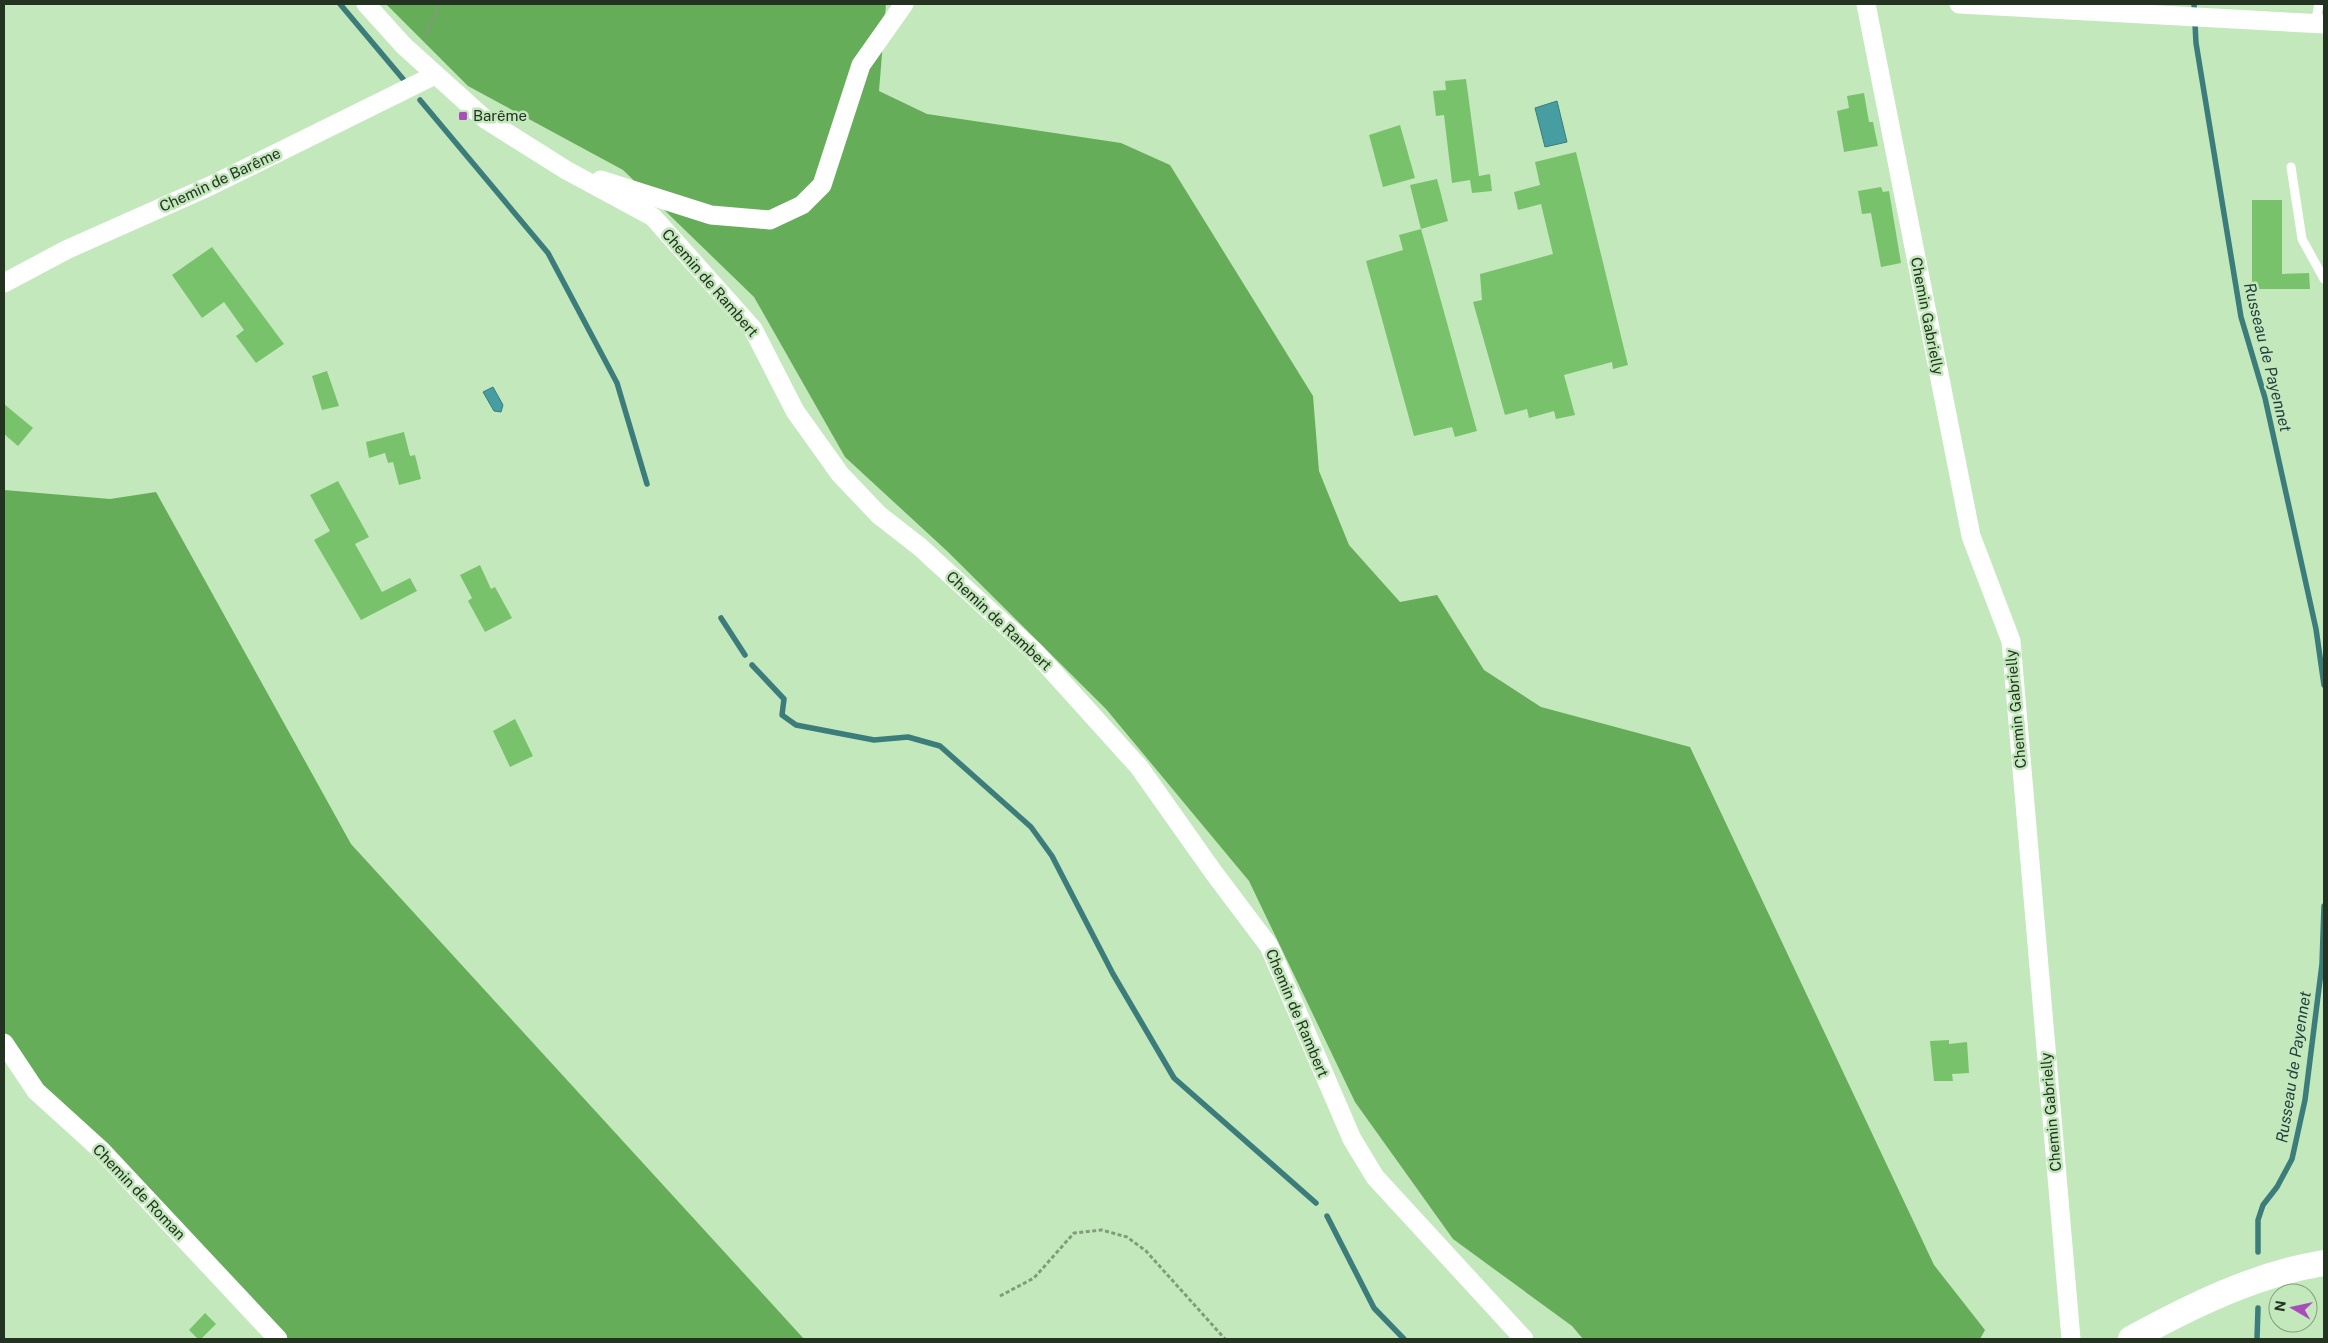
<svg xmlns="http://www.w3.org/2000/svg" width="2328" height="1343" viewBox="0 0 2328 1343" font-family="'Public Sans',sans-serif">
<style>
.forest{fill:#65ad58}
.water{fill:#469da2;stroke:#3c7d7b}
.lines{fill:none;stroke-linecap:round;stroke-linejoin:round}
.stream{stroke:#3c7d7b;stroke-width:5.5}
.building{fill:#79c26c}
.path{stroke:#809c7b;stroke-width:3;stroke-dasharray:4 2.5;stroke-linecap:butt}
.lane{stroke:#fff;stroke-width:9}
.street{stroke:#fff;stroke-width:19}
.secondary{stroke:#fff;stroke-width:26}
.poi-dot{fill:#a74eba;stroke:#c3e8bc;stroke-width:2}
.labels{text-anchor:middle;stroke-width:5;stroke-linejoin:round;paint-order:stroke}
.poi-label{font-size:15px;fill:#233221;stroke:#c3e8bc;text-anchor:start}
.street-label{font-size:15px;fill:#233221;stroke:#c3e8bc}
.water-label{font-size:16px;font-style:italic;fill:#233f41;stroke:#c3e8bc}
</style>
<rect width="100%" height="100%" fill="#c3e8bc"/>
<g class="forest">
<polygon points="386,4 886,4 879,91 927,114 1121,143 1170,165 1313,396 1319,471 1349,545 1400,602 1437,595 1484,670 1541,707 1690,747 1934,1265 1985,1330 1980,1339 1583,1339 1572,1326 1453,1239 1355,1102 1249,881 1106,709 947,551 845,457 754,297 623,170 468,86"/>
<polygon points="4,490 110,499 156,492 351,844 804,1339 278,1339 4,1043"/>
</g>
<g class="water">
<polygon points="1557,101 1567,142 1545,147 1535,108"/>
<polygon points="493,387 503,405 501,412 494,411 483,392"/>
</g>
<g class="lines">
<g class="stream">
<polyline points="340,4 403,79"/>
<polyline points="2194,4 2196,43 2241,317 2265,398 2316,629 2324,685"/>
<polyline points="420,100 548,253 617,383 647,484"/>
<polyline points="721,618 745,655"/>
<polyline points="752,665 784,699 782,715 796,725 874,740 908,737 940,746 1031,827 1052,856 1113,974 1174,1078 1316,1203"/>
<polyline points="1327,1216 1374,1308 1404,1339"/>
<polyline points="2258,1252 2258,1220 2263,1205 2277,1187 2292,1159 2305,1100 2322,964 2324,906"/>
<polyline points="2257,1339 2258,1308"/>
</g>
</g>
<g class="building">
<polygon points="1466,79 1479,176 1490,174 1492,191 1472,193 1470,180 1452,183 1444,115 1436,116 1433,91 1446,90 1445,81"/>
<polygon points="1864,93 1869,122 1873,122 1878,146 1844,152 1837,111 1849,108 1847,96"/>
<polygon points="1400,125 1415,178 1383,187 1369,135"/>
<polygon points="1576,152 1628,365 1613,369 1612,362 1564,375 1575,415 1556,419 1554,411 1529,418 1527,409 1505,415 1473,302 1482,300 1480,274 1553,254 1541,204 1518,210 1514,192 1540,185 1535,162"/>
<polygon points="1437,179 1448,221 1421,229 1477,431 1455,437 1452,427 1414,436 1366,261 1403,250 1399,235 1421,229 1410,185"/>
<polygon points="1881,187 1883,192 1889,191 1901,263 1881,267 1871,213 1862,214 1858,191"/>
<polygon points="2252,200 2282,200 2282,274 2309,273 2310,289 2252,289"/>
<polygon points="212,247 284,344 256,363 236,336 244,330 224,302 202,318 172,275"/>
<polygon points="327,371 339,406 322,410 312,376"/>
<polygon points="4,404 33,428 18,446 4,434"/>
<polygon points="404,432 410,456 415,455 421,479 399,485 393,462 388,463 385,453 369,458 366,442"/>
<polygon points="338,481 369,537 355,544 382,592 410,578 417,591 361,620 314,540 330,531 310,495"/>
<polygon points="480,565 491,589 495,587 512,618 485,632 468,601 472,598 460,575"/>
<polygon points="515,719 533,756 510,767 493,731"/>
<polygon points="1949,1040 1949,1044 1967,1042 1969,1073 1952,1074 1953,1081 1934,1081 1930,1041"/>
<polygon points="205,1313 216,1324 201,1339 198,1339 189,1330"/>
</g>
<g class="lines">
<g class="path">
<polyline points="424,38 439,4"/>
<polyline points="1000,1296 1034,1278 1074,1233 1102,1230 1127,1237 1146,1251 1225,1339"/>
</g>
<g class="lane">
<polyline points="2315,24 2319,4"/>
<polyline points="2291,167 2302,239 2324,279"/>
</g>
<g class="street">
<polyline points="366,4 404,46 485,119 566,170 653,217 753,329 795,411 840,474 879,515 920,547 1036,653 1139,767 1214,873 1269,946 1352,1139 1375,1177 1524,1339"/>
<polyline points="1866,4 1971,536 2011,641 2071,1339"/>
<polyline points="1959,4 2324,24"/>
<polyline points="601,180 711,215 770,220 802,205 822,185 861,65 904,4"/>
<polyline points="4,283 66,250 210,186 435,75"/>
<polyline points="4,1043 36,1091 101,1150 278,1339"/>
</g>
<path class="secondary" d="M2131 1339C2191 1306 2256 1274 2324 1263"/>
</g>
<rect class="poi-dot" x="458" y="111" width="10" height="10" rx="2.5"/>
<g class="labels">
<g class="poi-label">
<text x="473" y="121">Barême</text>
</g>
<g class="street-label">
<text transform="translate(220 180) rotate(-25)" y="5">Chemin de Barême</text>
<text transform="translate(710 283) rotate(49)" y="5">Chemin de Rambert</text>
<text transform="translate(1927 316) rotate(79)" y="5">Chemin Gabrielly</text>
<text transform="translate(999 621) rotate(43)" y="5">Chemin de Rambert</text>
<text transform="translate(2016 709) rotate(-95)" y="5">Chemin Gabrielly</text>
<text transform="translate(1297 1013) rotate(67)" y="5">Chemin de Rambert</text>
<text transform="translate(2051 1112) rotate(-95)" y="5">Chemin Gabrielly</text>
<text transform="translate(139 1192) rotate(46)" y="5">Chemin de Roman</text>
</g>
<g class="water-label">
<text transform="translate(2268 357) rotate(76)" y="6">Russeau de Payennet</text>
<text transform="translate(2293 1067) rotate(-81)" y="6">Russeau de Payennet</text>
</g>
</g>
<rect width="2328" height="1343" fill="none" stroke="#233221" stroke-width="10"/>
<g transform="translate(2293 1308) rotate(279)"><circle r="24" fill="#c3e8bc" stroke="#839f7e"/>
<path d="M0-4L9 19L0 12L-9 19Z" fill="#a74eba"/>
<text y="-8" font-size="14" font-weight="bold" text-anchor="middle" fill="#233221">N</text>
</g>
</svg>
